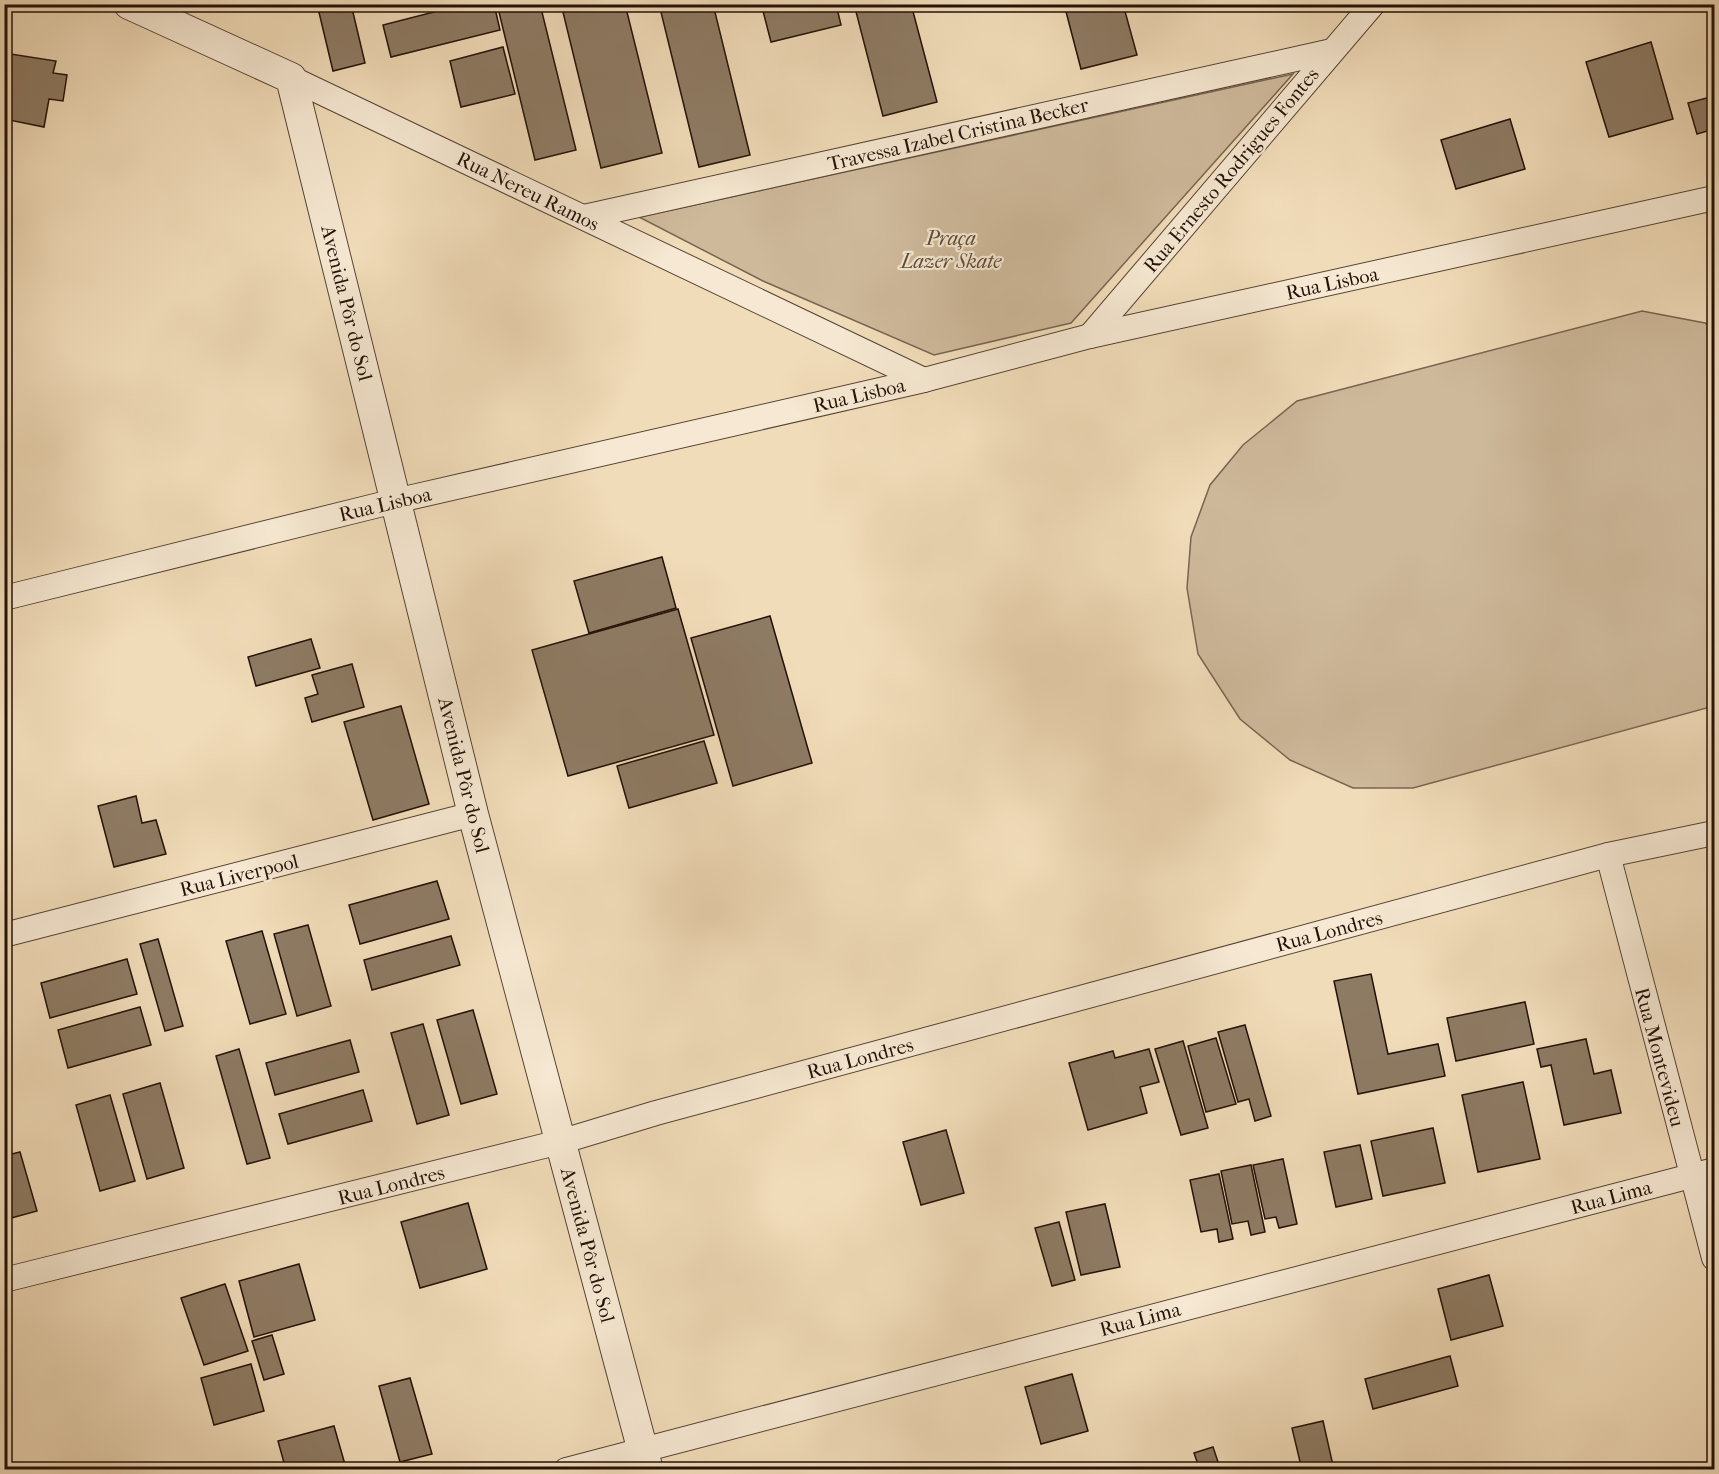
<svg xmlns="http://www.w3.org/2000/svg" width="1719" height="1474" viewBox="0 0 1719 1474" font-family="'IM FELL French Canon',serif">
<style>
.green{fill:#ceb99b;stroke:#786552;stroke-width:1.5}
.building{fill:#8e7b64;stroke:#231108;stroke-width:1.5}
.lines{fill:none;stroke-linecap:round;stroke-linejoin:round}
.minor-casing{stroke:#564434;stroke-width:26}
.tertiary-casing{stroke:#564434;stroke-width:32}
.minor{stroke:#f6e8d2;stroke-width:24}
.tertiary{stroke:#f6e8d2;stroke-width:30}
.labels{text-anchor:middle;stroke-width:4.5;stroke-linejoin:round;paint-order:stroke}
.street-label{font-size:20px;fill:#231108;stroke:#f6e8d2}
.park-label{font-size:20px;font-style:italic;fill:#5f4c3b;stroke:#f6e8d2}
</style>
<rect width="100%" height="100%" fill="#f1dcb9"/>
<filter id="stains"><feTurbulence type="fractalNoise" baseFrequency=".00333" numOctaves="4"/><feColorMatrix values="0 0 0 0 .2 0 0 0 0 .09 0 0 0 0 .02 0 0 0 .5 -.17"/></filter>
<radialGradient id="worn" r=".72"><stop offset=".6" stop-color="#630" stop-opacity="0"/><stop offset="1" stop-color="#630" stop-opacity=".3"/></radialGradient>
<g class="green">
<polygon points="1293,74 1071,323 934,355 763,281 639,217"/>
<polygon points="1642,311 1705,323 1714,330 1714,706 1413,788 1353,788 1290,760 1240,719 1198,654 1187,588 1191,537 1210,485 1243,445 1297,401"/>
</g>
<g class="building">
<polygon points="317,4 351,4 365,63 333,71"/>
<polygon points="494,4 500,30 391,57 383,25 465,4"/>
<polygon points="497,4 540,4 576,150 535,160"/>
<polygon points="561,4 625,4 662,153 601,168"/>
<polygon points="659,4 713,4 750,155 699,167"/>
<polygon points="788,4 836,4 841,25 771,42 763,11"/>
<polygon points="854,4 911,4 937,102 883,116"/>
<polygon points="1064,4 1123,4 1137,55 1081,69"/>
<polygon points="1651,42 1673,119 1609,137 1586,62"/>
<polygon points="503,47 515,94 461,107 450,61"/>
<polygon points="4,53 56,61 53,73 67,75 63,101 49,99 44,127 4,119"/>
<polygon points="1714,96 1714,129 1697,134 1688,103"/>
<polygon points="1510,119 1525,169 1456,189 1441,140"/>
<polygon points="662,557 676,608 589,633 574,581"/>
<polygon points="678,609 714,735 568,776 532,650"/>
<polygon points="770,616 812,763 733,786 691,638"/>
<polygon points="311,639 320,668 256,686 248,657"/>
<polygon points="352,664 364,707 312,722 305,698 318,694 312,675"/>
<polygon points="401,706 429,804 373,820 344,722"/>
<polygon points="704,741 717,783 629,808 617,766"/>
<polygon points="136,796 142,823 156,820 166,854 114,867 98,806"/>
<polygon points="437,881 449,919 360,944 349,905"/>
<polygon points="308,925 331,1006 297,1016 274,934"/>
<polygon points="262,931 286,1014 250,1024 226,941"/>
<polygon points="451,936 460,965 372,990 364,960"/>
<polygon points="158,939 183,1026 165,1031 140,944"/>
<polygon points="127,959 137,994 50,1018 41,983"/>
<polygon points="1371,974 1388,1054 1438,1044 1445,1076 1358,1094 1334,981"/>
<polygon points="1525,1002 1534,1044 1456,1061 1447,1018"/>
<polygon points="140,1007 151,1045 68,1068 58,1030"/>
<polygon points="473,1010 497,1094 461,1104 437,1020"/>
<polygon points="423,1024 449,1115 417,1124 391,1033"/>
<polygon points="1245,1025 1271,1116 1255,1121 1249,1099 1238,1102 1218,1032"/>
<polygon points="1216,1038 1236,1104 1206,1112 1188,1046"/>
<polygon points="1586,1039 1594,1074 1611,1070 1621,1113 1564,1125 1551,1065 1541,1067 1537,1049"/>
<polygon points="350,1040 359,1072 275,1095 266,1063"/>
<polygon points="1183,1041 1208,1128 1181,1135 1155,1049"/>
<polygon points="239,1049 270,1158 247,1164 216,1056"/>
<polygon points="1149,1049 1159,1082 1140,1087 1147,1113 1088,1130 1069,1063 1113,1051 1115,1058"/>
<polygon points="1523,1082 1540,1159 1478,1172 1462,1095"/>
<polygon points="160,1083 184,1168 147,1179 123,1094"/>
<polygon points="363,1090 372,1121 288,1144 279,1114"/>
<polygon points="110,1095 135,1181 100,1191 76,1105"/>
<polygon points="1433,1128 1445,1183 1383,1196 1371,1141"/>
<polygon points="946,1130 964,1193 921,1205 903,1142"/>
<polygon points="1360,1145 1372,1199 1336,1207 1324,1152"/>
<polygon points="20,1152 37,1211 4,1220 4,1156"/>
<polygon points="1283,1159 1297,1224 1279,1228 1276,1217 1265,1219 1253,1165"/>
<polygon points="1251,1165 1265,1232 1251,1235 1248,1221 1232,1224 1221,1171"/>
<polygon points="1219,1174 1233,1239 1219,1242 1217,1229 1201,1232 1190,1180"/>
<polygon points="468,1203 487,1269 420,1288 401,1222"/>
<polygon points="1105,1204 1120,1267 1081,1275 1066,1212"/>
<polygon points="1059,1222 1075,1280 1052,1286 1035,1228"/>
<polygon points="299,1264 315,1320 254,1337 239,1281"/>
<polygon points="1489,1275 1503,1326 1451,1340 1438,1289"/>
<polygon points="225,1284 248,1351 204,1365 181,1298"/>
<polygon points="272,1335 284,1374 264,1380 252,1341"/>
<polygon points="1450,1356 1458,1386 1373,1409 1365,1379"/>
<polygon points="251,1364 264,1411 214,1425 201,1378"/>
<polygon points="1072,1374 1088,1431 1041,1444 1025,1387"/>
<polygon points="410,1378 432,1454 400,1462 379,1386"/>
<polygon points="1323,1421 1334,1470 1302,1470 1292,1428"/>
<polygon points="334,1426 346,1468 286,1470 278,1441"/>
<polygon points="1213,1447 1219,1465 1200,1470 1194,1453"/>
<polygon points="1057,1465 1059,1470 1038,1470"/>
</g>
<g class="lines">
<g class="minor-casing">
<g id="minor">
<polyline points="291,78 924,380"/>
<polyline points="584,217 1332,51"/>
<polyline points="1090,336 1373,4"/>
<polyline points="4,598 395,501 924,380 1090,336 1714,198"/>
<polyline points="1608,855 1714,1258"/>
<polyline points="4,935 473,814"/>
<polyline points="4,1280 560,1142 656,1113 1608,855 1714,833"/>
<polyline points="566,1470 1714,1170"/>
</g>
</g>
<g class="tertiary-casing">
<polyline id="tertiary" points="129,4 291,78 473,814 648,1470"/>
</g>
<use href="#minor" class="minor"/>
<use href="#tertiary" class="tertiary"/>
</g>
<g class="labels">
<g class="street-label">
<text transform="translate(958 134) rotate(-13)" y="7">Travessa Izabel Cristina Becker</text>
<text transform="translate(1231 170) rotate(-50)" y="7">Rua Ernesto Rodrigues Fontes</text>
<text transform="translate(528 191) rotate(26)" y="7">Rua Nereu Ramos</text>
<text transform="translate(1332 283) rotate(-12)" y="7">Rua Lisboa</text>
<text transform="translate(347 303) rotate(76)" y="7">Avenida Pôr do Sol</text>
<text transform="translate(859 395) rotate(-13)" y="7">Rua Lisboa</text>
<text transform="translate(385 504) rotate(-13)" y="7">Rua Lisboa</text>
<text transform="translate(464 775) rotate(76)" y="7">Avenida Pôr do Sol</text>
<text transform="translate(239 875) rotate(-14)" y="7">Rua Liverpool</text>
<text transform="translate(1329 931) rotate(-15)" y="7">Rua Londres</text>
<text transform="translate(1660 1057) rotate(75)" y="7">Rua Montevideu</text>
<text transform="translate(860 1058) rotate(-15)" y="7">Rua Londres</text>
<text transform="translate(391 1185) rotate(-14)" y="7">Rua Londres</text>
<text transform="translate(1611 1197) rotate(-15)" y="7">Rua Lima</text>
<text transform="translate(588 1245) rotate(75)" y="7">Avenida Pôr do Sol</text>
<text transform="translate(1140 1319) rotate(-15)" y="7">Rua Lima</text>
</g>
<g class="park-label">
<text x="951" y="245">Praça<tspan x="951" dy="23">Lazer Skate</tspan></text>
</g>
</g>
<rect width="1719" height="1474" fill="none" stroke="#f1dcb9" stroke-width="24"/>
<rect x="6" y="6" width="1707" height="1462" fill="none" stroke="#231108" stroke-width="3"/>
<rect x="12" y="12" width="1695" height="1450" fill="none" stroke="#231108" stroke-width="1.5"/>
<rect width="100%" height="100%" filter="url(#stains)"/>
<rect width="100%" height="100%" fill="url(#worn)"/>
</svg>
